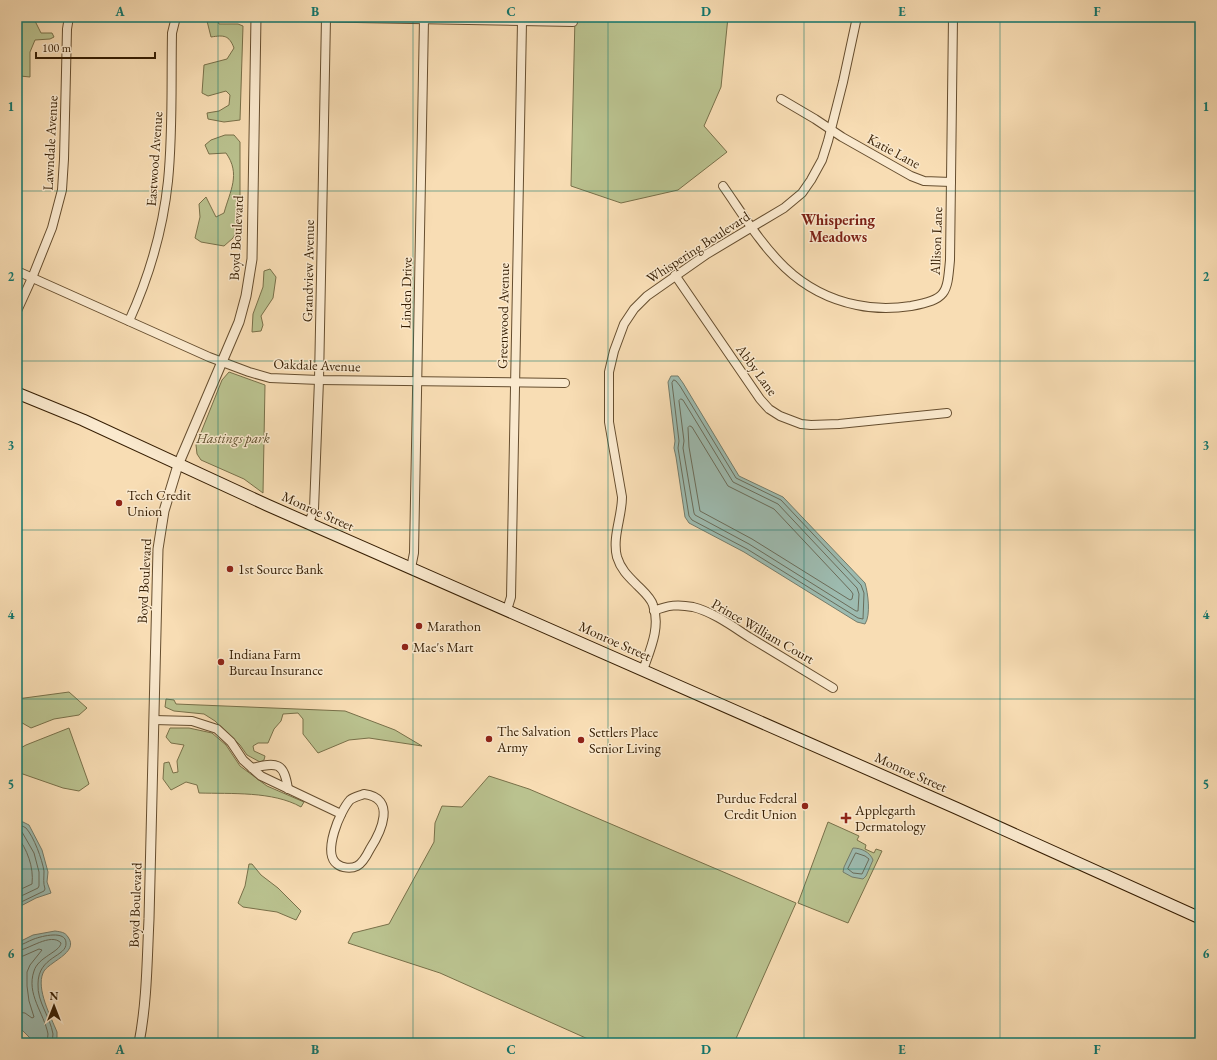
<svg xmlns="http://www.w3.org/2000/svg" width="1217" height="1060" viewBox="0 0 1217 1060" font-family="'EB Garamond',serif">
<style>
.green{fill:#bac28f;stroke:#787049}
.water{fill:#9dbbb0;stroke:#747c6b}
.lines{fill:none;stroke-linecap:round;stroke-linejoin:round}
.shore{stroke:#6a6c5a;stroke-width:1}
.minor-casing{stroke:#664e2f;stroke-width:10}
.tertiary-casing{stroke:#664e2f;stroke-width:11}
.secondary-casing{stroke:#361e03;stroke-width:13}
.minor{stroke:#fae9ce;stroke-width:8}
.tertiary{stroke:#fae9ce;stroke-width:9}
.secondary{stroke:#fae9ce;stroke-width:11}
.grid{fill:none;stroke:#0f766e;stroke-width:1;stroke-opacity:0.55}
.poi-dot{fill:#8f2418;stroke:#fae9ce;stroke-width:1.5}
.labels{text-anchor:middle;stroke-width:3;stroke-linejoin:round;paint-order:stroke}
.street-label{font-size:14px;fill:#361e03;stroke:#fae9ce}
.park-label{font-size:14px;font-style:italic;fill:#5e4f2d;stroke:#fae9ce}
.poi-label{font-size:14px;fill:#361e03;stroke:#fae9ce;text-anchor:start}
.neighbourhood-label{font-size:15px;font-weight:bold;fill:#7a1f14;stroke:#fae9ce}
.neatline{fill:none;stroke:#0f766e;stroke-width:1.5}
.grid-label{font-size:13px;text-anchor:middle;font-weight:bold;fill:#0f766e}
</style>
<rect width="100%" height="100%" fill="#f8ddb4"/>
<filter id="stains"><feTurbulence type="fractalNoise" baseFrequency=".005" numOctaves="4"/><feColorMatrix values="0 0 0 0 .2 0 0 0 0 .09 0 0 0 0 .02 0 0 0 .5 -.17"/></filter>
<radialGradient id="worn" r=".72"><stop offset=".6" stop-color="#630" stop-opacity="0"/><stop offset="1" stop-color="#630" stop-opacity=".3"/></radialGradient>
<g class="green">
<polygon points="17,17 33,17 41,33 52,33 54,37 50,39 35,40 30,52 30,77 20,76 21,45 17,37"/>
<path d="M206 17H216L219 24H238L243 26 240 120 224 122 208 119 207 113 219 111 229 105 230 95 226 91 208 96 202 93 204 65 227 59 234 48C229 35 224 35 211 37Z"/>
<polygon points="575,17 728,17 721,87 704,126 727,152 678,190 621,203 571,186"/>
<path d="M225 135H234L240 142V226L233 238 224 246 201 242 195 238 200 217 199 204 206 197 216 217 224 213C230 191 241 174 226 153L209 154 205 145 211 140Z"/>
<polygon points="270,269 276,277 273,298 261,316 263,325 261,331 252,332 253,314 263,287 264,271"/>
<polygon points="229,372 265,385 263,493 244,479 201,460 197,454 196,445 222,380"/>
<polygon points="69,692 87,708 79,715 54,719 31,728 17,720 17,699"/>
<polygon points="166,699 174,700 176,704 345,711 395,730 422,746 369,738 349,740 318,753 303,734 303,719 298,713 283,714 281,721 274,729 268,743 258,743 253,746 254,751 265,756 264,760 260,762 247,755 240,745 215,721 204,714 174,711 165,707"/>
<polygon points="69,728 89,784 79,791 63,788 17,772 17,750 26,745"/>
<path d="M170 728H189L212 733 226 745 240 766 267 786 304 802 301 807C273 791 231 794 199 793L197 785 186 782 171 790 163 779 164 763 169 762 173 773 178 772 177 761 184 745 171 743 166 737Z"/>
<polygon points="489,776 529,789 796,903 734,1043 597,1043 440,973 348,943 353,933 389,924 434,842 435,823 442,806 462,807"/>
<polygon points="828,822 859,836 857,840 866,845 865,849 874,853 876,849 882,851 848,923 798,903"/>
<polygon points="249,864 252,864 261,875 278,888 301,911 296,920 277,912 243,907 238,903 245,886"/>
</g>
<g class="water">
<path d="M671 376H678L683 383 739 476 783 497 865 583C868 593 871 615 865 624L857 622 744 552 689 523 685 517 676 457 674 448 675 441 668 382Z"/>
<polygon points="17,821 23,822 29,825 42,850 48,872 47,882 51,893 36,898 17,908"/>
<path d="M853 848C861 848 870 852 873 860L866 876 863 879 852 877 843 872 844 867Z"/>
<path d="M55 931C61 932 65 932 68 937 80 953 47 962 43 973 36 989 51 1017 57 1032V1037L55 1043H35L17 1025V943L33 935Z"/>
</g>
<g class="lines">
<g class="shore">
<polygon points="674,380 676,381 680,386 736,478 781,500 861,585 864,593 863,619 858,618 747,549 692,520 689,516 678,448 679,441 672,383"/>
<polygon points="681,399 683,400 733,482 778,504 857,588 859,594 858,611 856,611 749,544 695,515 694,513 683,448 684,441 679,401"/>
<polygon points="690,426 692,427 728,486 774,509 851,591 853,594 852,599 850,600 752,539 700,511 689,447 688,428"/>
<path d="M17 825C20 825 23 826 26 828 34 837 42 859 44 871 44 878 43 883 45 889L44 891 17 904"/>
<polyline points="17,830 22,832 34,853 39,872 39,886 38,888 17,898"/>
<path d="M17 836C27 849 34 867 32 884L17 891"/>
<polygon points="856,853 865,856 869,859 862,874 853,873 848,869"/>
<path d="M17 946C23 945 28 941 34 939 42 936 66 930 66 943 67 957 38 956 38 984 37 1002 50 1016 53 1034 53 1037 52 1040 52 1043"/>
<path d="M17 951C28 950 51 932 61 943 60 952 38 957 34 971 26 994 44 1013 48 1034 48 1037 47 1040 47 1043"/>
<polyline points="17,957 23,956 39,949 42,950 30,965 27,972 27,986 29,1001 34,1017 32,1018 25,1013 17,1012"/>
</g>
<g class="minor-casing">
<g id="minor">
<polyline points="301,17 573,22"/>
<polyline points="781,99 815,119 842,137 911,176 924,181 951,182"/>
<path d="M723 186C760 239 787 291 857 305 875 309 892 309 911 306 947 299 947 294 950 260L953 17"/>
<polyline points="17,271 209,357 249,372 270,378 319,380 565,383"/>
<polyline points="675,275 760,399 769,409 780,416 801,424 811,425 839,424 947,413"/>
<polyline points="17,311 32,278 52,228 62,190 64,159 67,29 69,17"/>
<path d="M129 321C149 277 163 229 168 181 173 132 171 82 172 33L176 17"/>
<polyline points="309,523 314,509 319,380 326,18"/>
<polyline points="411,568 414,553 424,19"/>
<polyline points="507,610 511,597 522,22"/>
<path d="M654 611C668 605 678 604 693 607 713 612 732 626 749 637 777 654 805 671 833 688"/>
<path d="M643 670C650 650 661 627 653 605 651 598 643 591 638 586 629 577 621 570 617 557 612 537 622 517 622 497L609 422V372L614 351 624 324 634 309 647 296 707 254 784 208 802 193 811 180 822 160 828 141 843 82 857 17"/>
<polyline points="154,720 192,721 217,729 231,742 243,760 261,776 341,814"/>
<path d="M252 768C277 762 284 762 288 789"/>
<path d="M364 794C397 798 381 832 370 849 367 855 363 863 357 866 351 869 342 868 337 864 322 853 340 811 350 800 354 797 359 796 364 794Z"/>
</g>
</g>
<g class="tertiary-casing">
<path id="tertiary" d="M139 1043C147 1002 147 960 149 919L158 549 164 511 178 465 239 322 246 296 252 259 256 17"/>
</g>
<g class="secondary-casing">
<polyline id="secondary" points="17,393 83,420 267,505 956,808 1200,918"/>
</g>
<use href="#minor" class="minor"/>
<use href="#tertiary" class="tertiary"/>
<use href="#secondary" class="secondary"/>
</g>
<path class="grid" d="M218 17V1043M413 17V1043M608 17V1043M804 17V1043M1000 17V1043M17 191H1200M17 361H1200M17 530H1200M17 699H1200M17 869H1200"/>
<g class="poi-dot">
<circle cx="119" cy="503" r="4"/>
<circle cx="230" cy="569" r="4"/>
<circle cx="419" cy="626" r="4"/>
<circle cx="405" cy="647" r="4"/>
<circle cx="221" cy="662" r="4"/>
<circle cx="489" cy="739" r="4"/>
<circle cx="581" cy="740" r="4"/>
<circle cx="805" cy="806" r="4"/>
<path d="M844 812h4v4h4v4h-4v4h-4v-4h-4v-4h4z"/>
</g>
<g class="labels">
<g class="street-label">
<text transform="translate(50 143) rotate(-87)" y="5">Lawndale Avenue</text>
<text transform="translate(894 151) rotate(28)" y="5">Katie Lane</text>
<text transform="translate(154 159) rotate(-86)" y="5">Eastwood Avenue</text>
<text transform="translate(236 238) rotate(-87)" y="5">Boyd Boulevard</text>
<text transform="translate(936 241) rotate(-88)" y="5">Allison Lane</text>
<text transform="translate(698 247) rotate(-33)" y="5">Whispering Boulevard</text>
<text transform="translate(308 271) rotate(-89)" y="5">Grandview Avenue</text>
<text transform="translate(406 293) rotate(-89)" y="5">Linden Drive</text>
<text transform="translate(503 316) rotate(-89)" y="5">Greenwood Avenue</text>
<text transform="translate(317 365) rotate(2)" y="5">Oakdale Avenue</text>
<text transform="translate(757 370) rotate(54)" y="5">Abby Lane</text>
<text transform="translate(318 511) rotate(24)" y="5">Monroe Street</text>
<text transform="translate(144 581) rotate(-87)" y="5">Boyd Boulevard</text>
<text transform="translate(763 631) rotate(30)" y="5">Prince William Court</text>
<text transform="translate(615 641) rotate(24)" y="5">Monroe Street</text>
<text transform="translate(911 772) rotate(24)" y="5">Monroe Street</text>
<text transform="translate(135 905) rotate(-88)" y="5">Boyd Boulevard</text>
</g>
<g class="park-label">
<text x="233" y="443">Hastings park</text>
</g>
<g class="poi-label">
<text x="127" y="500">Tech Credit<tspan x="127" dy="16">Union</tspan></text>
<text x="238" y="574">1st Source Bank</text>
<text x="427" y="631">Marathon</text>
<text x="413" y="652">Mae's Mart</text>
<text x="229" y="659">Indiana Farm<tspan x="229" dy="16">Bureau Insurance</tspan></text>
<text x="497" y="736">The Salvation<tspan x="497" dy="16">Army</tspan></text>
<text x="589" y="737">Settlers Place<tspan x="589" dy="16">Senior Living</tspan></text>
<text x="797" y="803" text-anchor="end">Purdue Federal<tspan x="797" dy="16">Credit Union</tspan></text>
<text x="855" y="815">Applegarth<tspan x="855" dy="16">Dermatology</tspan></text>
</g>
<g class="neighbourhood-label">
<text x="838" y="225">Whispering<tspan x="838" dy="17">Meadows</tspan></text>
</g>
</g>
<rect width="1217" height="1060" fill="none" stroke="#f8ddb4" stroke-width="44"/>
<g transform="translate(54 1006)" stroke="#fae9ce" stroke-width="3" paint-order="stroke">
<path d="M0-3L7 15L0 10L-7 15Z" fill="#361e03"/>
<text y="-6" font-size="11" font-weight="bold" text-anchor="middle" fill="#361e03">N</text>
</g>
<path d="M36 52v6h119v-6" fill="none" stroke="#361e03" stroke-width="2"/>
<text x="42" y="52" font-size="12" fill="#361e03" stroke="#fae9ce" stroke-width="3" paint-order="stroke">100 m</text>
<rect x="22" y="22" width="1173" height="1016" class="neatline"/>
<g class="grid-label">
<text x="120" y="16">A</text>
<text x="315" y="16">B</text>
<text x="511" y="16">C</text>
<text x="706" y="16">D</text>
<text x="902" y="16">E</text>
<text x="1097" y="16">F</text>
<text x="11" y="111">1</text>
<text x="1206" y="111">1</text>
<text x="11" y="281">2</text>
<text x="1206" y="281">2</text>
<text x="11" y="450">3</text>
<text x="1206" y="450">3</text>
<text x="11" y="619">4</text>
<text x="1206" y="619">4</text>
<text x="11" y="789">5</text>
<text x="1206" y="789">5</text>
<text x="11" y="958">6</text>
<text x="1206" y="958">6</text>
<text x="120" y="1054">A</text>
<text x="315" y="1054">B</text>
<text x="511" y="1054">C</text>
<text x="706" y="1054">D</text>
<text x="902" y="1054">E</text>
<text x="1097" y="1054">F</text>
</g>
<rect width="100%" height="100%" filter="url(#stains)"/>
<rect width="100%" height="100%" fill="url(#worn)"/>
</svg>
